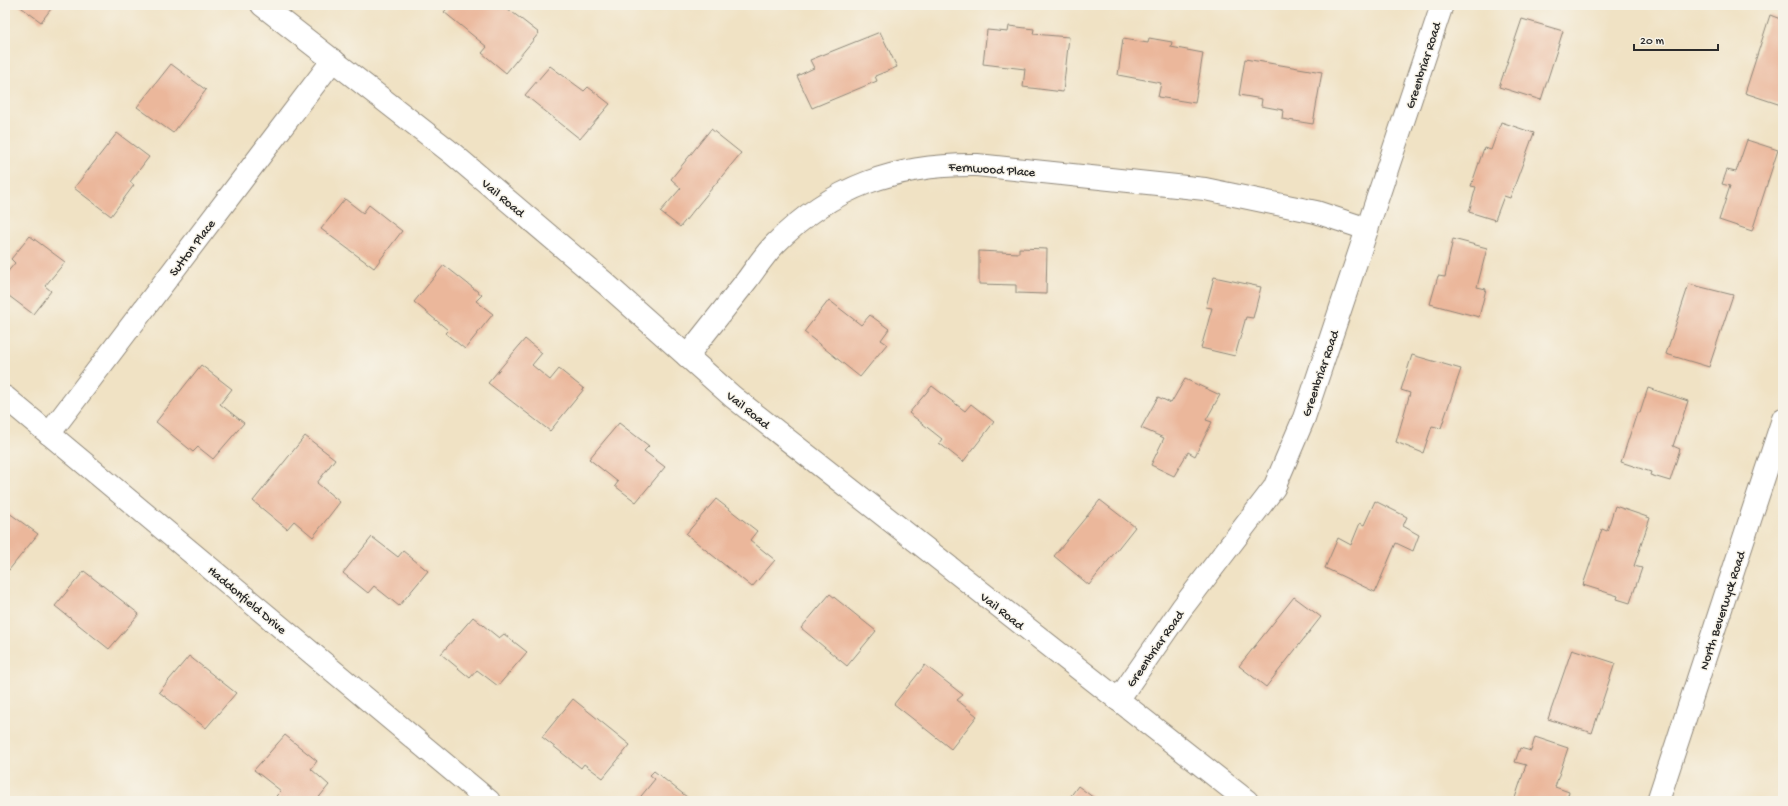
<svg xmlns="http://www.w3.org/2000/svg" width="1788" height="806" viewBox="0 0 1788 806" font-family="'Gochi Hand',sans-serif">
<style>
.building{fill:#ebb79b}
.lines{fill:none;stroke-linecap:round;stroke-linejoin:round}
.street-casing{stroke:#8e8678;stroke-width:24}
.secondary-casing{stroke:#8e8678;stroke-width:24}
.street{stroke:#fff;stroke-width:22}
.secondary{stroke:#fff;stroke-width:22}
.labels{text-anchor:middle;stroke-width:3;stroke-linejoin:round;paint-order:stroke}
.street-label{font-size:13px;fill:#2b2b2b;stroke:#f7f3e8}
</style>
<rect width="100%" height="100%" fill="#f7f3e8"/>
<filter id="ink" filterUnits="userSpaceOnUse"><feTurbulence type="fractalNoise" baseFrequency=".025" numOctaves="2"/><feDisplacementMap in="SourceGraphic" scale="8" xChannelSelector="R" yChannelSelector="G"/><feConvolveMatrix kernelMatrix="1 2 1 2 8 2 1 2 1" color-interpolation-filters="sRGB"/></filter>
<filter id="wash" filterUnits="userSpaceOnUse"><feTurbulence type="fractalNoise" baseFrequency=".012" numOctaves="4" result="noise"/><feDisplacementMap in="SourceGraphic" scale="16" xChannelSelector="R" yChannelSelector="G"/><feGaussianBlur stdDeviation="0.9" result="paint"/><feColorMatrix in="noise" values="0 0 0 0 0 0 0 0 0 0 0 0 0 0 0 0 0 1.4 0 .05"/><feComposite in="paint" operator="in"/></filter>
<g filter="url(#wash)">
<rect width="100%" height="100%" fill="#f0e2c4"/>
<g id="blocks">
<g class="building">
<polygon points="18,5 54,5 41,22"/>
<polygon points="450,5 503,5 539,33 506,73 482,53 487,47 444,12"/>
<polygon points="1770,15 1783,20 1783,97 1781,105 1745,93"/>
<polygon points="1522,19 1563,31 1541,100 1499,87"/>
<polygon points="1009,26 1034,29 1033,34 1069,37 1063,92 1023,87 1025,69 983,64 987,30 1008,32"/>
<polygon points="880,32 897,67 875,76 877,81 812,108 797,76 814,68 810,60"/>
<polygon points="1149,38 1172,42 1171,47 1203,53 1195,103 1158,97 1161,83 1118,75 1123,39 1148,43"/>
<polygon points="1245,59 1322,72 1313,124 1282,119 1283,110 1261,106 1262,99 1239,95"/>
<polygon points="171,64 206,90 173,133 137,107"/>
<polygon points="550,66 584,91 588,87 610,104 580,139 525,95"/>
<polygon points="1501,122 1534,133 1510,198 1504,196 1495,220 1469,212 1476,187 1471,186 1484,148 1491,150"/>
<polygon points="711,129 741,153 680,227 660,212 681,188 671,179"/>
<polygon points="117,133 149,157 130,182 134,185 111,216 74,188"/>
<polygon points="1747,140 1778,150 1752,231 1719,220 1730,186 1722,184 1727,170 1736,172"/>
<polygon points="345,199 363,213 369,205 402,231 374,268 321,229"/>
<polygon points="30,236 65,262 45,286 51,291 33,314 5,293 5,275 15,263 11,259"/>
<polygon points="1453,239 1487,248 1477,287 1486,289 1479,317 1430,304 1438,276 1445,277"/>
<polygon points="1019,248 1047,249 1046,294 1016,293 1016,285 979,284 979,251 1019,253"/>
<polygon points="444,265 482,295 476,301 493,314 465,349 445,333 448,330 414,302"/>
<polygon points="1214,277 1261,287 1253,318 1246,317 1235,356 1201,348 1212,308 1206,307"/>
<polygon points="1689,284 1733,295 1709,367 1666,354"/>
<polygon points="829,300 861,325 870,315 889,329 881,340 887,344 860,377 804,332"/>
<polygon points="525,339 542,353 532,365 550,380 559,369 584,389 550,431 488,383"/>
<polygon points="1412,355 1461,369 1441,428 1432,426 1423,453 1396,442 1410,393 1401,390"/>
<polygon points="201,365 232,389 220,404 244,423 213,459 198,447 193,452 156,422"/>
<polygon points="1185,379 1220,395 1206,420 1212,422 1195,456 1188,452 1174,476 1151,465 1164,438 1141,428 1158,397 1171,403"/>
<polygon points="932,386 965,411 971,404 994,422 963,462 939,443 942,439 909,413"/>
<polygon points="1648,388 1688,401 1673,446 1680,449 1670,481 1650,475 1651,472 1621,462 1637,413 1640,413"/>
<polygon points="619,423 649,446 644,451 665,467 636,502 615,486 618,482 589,459"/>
<polygon points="305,436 335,459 317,483 340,502 313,537 294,521 287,529 253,501"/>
<polygon points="716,499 757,531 750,540 775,560 752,587 686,534"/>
<polygon points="1100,500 1135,527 1089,585 1054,556"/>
<polygon points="1375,501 1407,517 1403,526 1419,535 1413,551 1396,543 1375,592 1325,568 1338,538 1351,545 1360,523 1364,525"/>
<polygon points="1615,506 1650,518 1634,566 1642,568 1630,603 1617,599 1618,596 1583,585 1602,529 1607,531"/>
<polygon points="5,510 38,534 9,570 5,567"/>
<polygon points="372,537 398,557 403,551 428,571 399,606 374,586 368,593 343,573"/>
<polygon points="84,571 139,614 109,649 55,606"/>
<polygon points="830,594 876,631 847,666 801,628"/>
<polygon points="1294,597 1321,617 1266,687 1239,666"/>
<polygon points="473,617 499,638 504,634 527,652 498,686 477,670 470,678 441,654"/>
<polygon points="1572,649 1615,663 1592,733 1548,719"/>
<polygon points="189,656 236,693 206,728 159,692"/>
<polygon points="925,665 963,695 957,700 977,716 951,749 894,704"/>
<polygon points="573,699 630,745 603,778 584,764 581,768 542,737"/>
<polygon points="285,735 317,761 311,769 329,785 316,801 281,801 276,796 281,791 254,770"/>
<polygon points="1535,737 1568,748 1555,787 1569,792 1566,801 1514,801 1526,765 1515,762 1520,748 1531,751"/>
<polygon points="654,771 692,801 637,801 655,779 650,775"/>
<polygon points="1078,786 1098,801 1067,801"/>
</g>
</g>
</g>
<g filter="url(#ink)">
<use href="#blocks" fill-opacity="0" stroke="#8e8678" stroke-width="1"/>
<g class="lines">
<g class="street-casing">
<g id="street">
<path d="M687 356C707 331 727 305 747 280 756 268 764 255 775 244 832 186 897 164 977 165L1205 189 1316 212 1367 229"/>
<polyline points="5,397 489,801"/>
<polyline points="49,434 333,60"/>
<polyline points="1118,700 1182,608 1274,488 1304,418 1442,5"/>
</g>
</g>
<g class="secondary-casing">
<g id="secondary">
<polyline points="262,5 453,154 605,283 733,397 1247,801"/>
<polyline points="1658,801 1783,419"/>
</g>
</g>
<use href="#street" class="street"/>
<use href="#secondary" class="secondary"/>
</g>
</g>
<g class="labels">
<g class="street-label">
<text transform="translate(1422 65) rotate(-72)" y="5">Greenbriar Road</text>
<text transform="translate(992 168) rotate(4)" y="5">Fernwood Place</text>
<text transform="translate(504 197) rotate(40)" y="5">Vail Road</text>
<text transform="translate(191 247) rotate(-53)" y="5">Sutton Place</text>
<text transform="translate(1319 373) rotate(-71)" y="5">Greenbriar Road</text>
<text transform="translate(749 409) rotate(39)" y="5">Vail Road</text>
<text transform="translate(248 599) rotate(40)" y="5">Haddonfield Drive</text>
<text transform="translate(1003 610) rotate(38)" y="5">Vail Road</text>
<text transform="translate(1721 610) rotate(-72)" y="5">North Beverwyck Road</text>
<text transform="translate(1154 648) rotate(-55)" y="5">Greenbriar Road</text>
</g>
</g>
<rect width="1788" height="806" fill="none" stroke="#f7f3e8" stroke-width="20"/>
<path d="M1634 44v6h84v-6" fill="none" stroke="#2b2b2b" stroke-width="2"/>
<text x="1640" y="44" font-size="12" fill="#2b2b2b" stroke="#f7f3e8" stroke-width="3" paint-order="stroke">20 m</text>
</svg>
